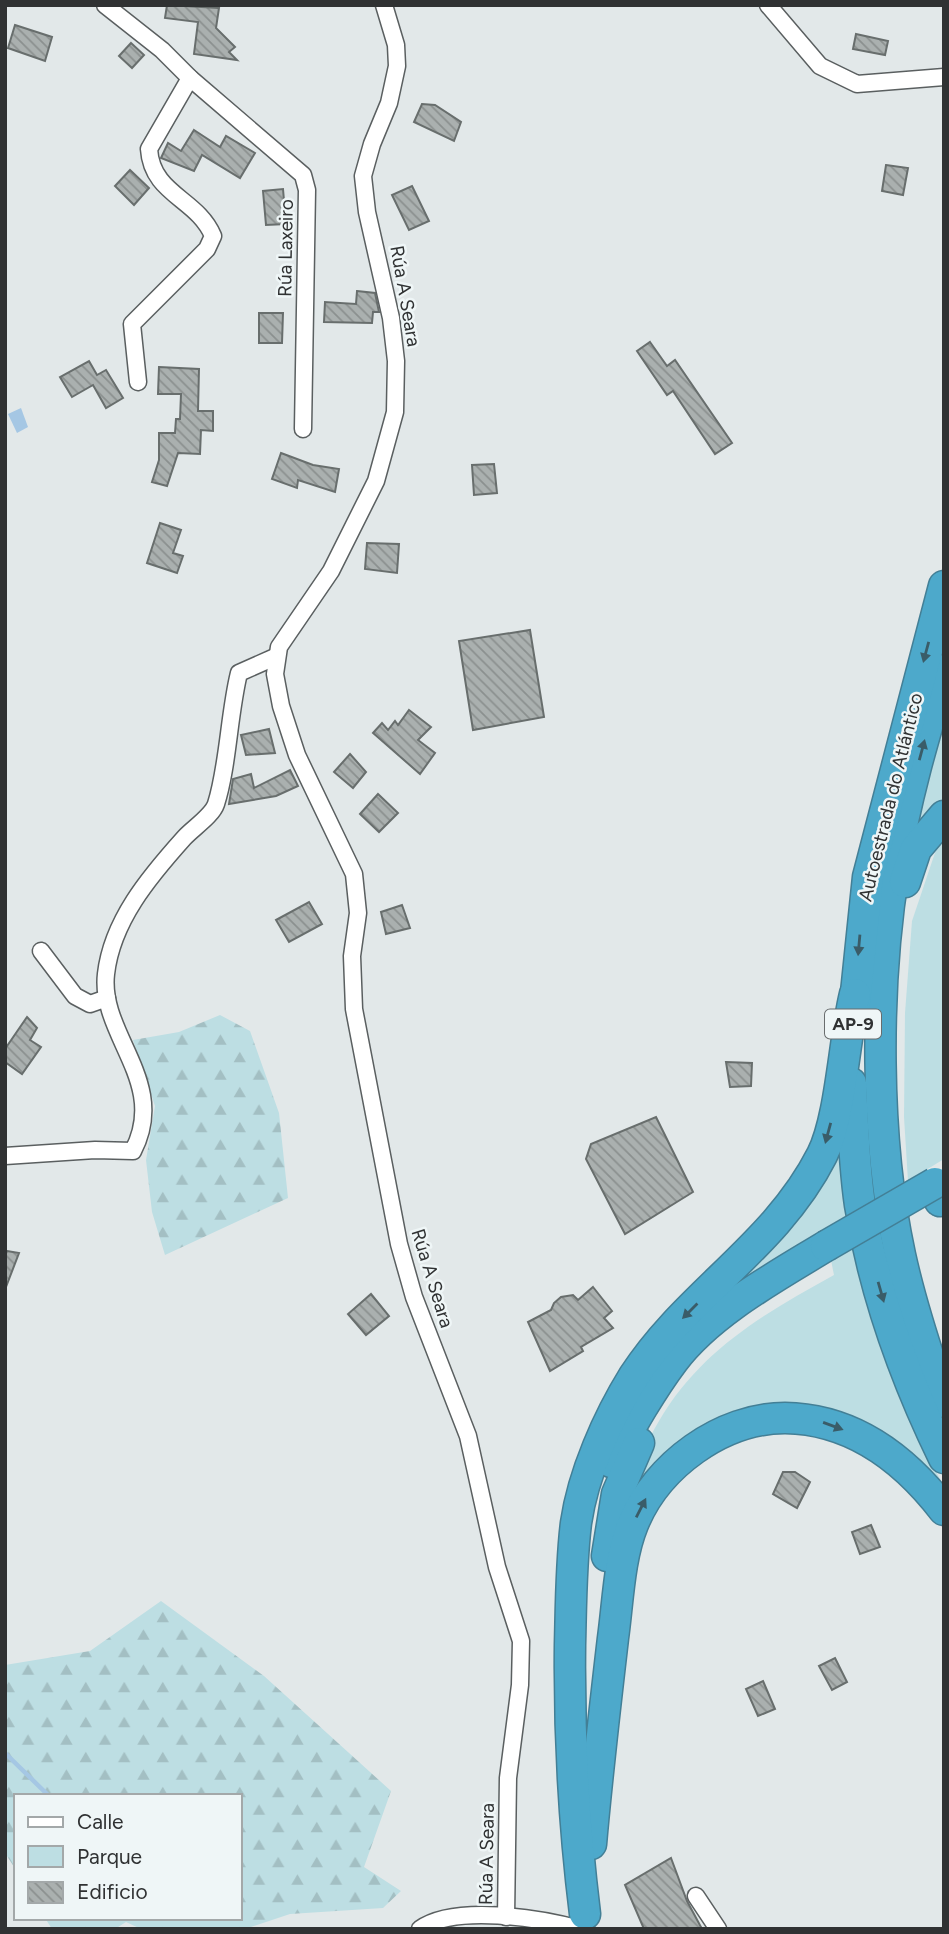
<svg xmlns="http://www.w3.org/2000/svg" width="949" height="1934" viewBox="0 0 949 1934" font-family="Figtree,sans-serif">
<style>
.green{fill:#bddee3}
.forest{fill:url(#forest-firs)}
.water{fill:#a5c7e4}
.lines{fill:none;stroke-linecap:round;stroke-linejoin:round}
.stream{stroke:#a5c7e4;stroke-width:4.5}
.building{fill:url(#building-back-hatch);stroke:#686e6d;stroke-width:2}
.street-casing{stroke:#5a5f60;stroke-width:19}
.highway-casing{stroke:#437f96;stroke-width:33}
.street{stroke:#fff;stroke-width:16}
.highway{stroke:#4da9cb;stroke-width:30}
.highway-bridge-casing{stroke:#437f96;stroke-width:33;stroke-linecap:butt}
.highway-bridge{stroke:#4da9cb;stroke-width:30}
.oneway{fill:#3a5c68}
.labels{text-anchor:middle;stroke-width:5;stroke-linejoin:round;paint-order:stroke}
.shield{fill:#eff6f7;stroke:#696d6e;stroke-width:2}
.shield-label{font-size:18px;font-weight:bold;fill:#303233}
.street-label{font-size:19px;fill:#303233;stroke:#eff6f7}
</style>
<defs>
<pattern id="forest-firs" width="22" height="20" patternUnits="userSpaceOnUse" patternTransform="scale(1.75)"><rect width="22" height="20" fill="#bddee3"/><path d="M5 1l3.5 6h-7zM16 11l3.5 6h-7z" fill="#a3bfc3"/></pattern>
<pattern id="building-back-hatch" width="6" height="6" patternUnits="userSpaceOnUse" patternTransform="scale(1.75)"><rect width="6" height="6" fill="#aab0af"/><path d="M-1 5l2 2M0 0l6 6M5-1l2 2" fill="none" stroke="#8b908f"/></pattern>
</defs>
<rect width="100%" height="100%" fill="#e2e8e9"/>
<g class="green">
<polygon points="944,722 944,807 913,840"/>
<polygon points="944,836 944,1159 908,1181 904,1117 905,1013 912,921 940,838"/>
<path d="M836 1135 926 1450 944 1488 779 1409 637 1497 629 1490C638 1467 646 1442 659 1421 701 1349 767 1312 834 1275L826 1236 713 1309Z"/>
</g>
<g class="forest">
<polygon points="220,1015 250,1031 279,1113 288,1198 165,1255 152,1212 146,1160 155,1106 133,1040 179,1032"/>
<polygon points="161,1601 264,1676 391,1791 364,1867 401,1891 383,1908 290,1914 245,1929 141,1929 126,1922 115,1929 52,1929 45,1918 240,1918 240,1796 16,1796 16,1870 5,1853 5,1665 90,1651"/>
</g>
<polygon class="water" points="21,408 28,427 17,433 8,414"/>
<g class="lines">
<polyline class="stream" points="5,1753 49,1796"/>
</g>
<g class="building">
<polygon points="167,5 219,8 216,28 235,47 229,52 237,60 194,54 198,22 165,18"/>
<polygon points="15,25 52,37 45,61 8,48"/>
<polygon points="856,34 888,41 885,55 853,49"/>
<polygon points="131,43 144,55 132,68 119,56"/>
<polygon points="422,104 435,105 461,122 454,141 414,122"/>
<polygon points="194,130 220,147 226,136 255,153 240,178 202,155 194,171 161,158 168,143 181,151"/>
<polygon points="886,165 908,168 903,195 882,191"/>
<polygon points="130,170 149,188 134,205 115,186"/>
<polygon points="412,186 429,221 409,230 392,195"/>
<polygon points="283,189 286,224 266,225 263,191"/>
<polygon points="357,291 375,293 379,312 373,312 372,323 324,322 325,302 356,304"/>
<polygon points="259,313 283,313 282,343 259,343"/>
<polygon points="650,342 667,366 675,360 732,443 715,454 673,391 667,395 637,351"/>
<polygon points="89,361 97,375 106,370 123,398 106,408 93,385 72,397 60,377"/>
<polygon points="159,367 199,369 198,411 213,411 213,431 201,430 200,454 178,453 167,486 152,482 159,460 159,433 175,433 176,419 180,419 181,394 158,394"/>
<polygon points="281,453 313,465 339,469 335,492 298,480 297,488 272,479"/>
<polygon points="494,464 497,493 474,495 472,465"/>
<polygon points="160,523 181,530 173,553 183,556 177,573 147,563"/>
<polygon points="367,543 399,544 397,573 365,569"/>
<polygon points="530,630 544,717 473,730 459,641"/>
<polygon points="409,710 431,727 418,740 435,753 420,774 373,733 382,723 388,730 395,721 398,725"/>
<polygon points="269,729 275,753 246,755 241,735"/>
<polygon points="350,754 366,772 353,788 334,772"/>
<polygon points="290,770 298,786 276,796 229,804 233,779 251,774 254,788"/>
<polygon points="378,794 398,813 379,832 360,814"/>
<polygon points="309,902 322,924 289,942 276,920"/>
<polygon points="402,905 410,928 386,934 381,912"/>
<polygon points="27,1017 37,1028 30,1040 41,1047 22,1074 5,1062 5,1049"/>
<polygon points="726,1062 752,1063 751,1086 730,1087"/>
<polygon points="656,1117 693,1192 625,1234 586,1159 591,1144"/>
<polygon points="7,1251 19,1253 6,1287 5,1256"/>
<polygon points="593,1287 612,1311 604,1318 613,1328 581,1347 583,1351 550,1371 528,1322 551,1310 554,1303 561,1297 573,1295 578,1300"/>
<polygon points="371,1294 389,1316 366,1335 348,1314"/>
<polygon points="783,1472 795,1472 810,1482 797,1508 773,1494"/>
<polygon points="871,1525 880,1547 860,1554 852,1532"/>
<polygon points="835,1658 847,1682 832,1690 819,1666"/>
<polygon points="763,1681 775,1709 758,1716 746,1689"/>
<polygon points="671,1858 687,1901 702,1929 644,1929 625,1885"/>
</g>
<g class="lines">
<g class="street-casing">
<g id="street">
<polyline points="105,5 162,50 190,78 303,175 307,190 303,429"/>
<polyline points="384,5 396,45 397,66 389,103 372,144 363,176 367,212 391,318 396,361 395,412 376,481 331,571 279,647 275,674 281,706 297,755 354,874 358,913 352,956 354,1009 399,1244 414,1297 468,1436 497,1567 521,1641 520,1685 508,1778 506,1917"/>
<polyline points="768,5 820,66 857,84 944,77"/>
<path d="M138 382 132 324 207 249 213 236C197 198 152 195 149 149L190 78"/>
<polyline points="41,951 75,996 90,1004 107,998"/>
<path d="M5 1156 95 1150 133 1151C169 1082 99 1035 106 974 112 921 149 877 184 838 193 828 212 816 216 804 228 767 229 713 239 673L275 657"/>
<polyline points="696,1896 718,1929"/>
<path d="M420 1929C455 1904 540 1918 580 1929"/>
</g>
</g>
<g class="highway-casing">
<g id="highway">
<path d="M944 670C924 735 904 803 894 870 875 987 875 1139 900 1255 911 1305 927 1354 944 1402"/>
<polyline points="905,882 916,849 944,816"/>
<polyline points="854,1012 868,877 944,586"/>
<path d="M851 1083C853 1124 854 1165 860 1205 874 1291 906 1380 944 1458"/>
<polyline points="940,1201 944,1199"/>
<path d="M611 1462C630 1428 649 1393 673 1361 709 1313 775 1277 826 1246"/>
<polyline points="607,1556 617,1494 639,1443"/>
<path d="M591 1844C597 1775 605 1707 613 1638 618 1602 619 1558 633 1524 657 1465 722 1418 785 1418 853 1419 904 1458 944 1510"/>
<path d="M585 1914C574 1825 569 1735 570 1645 571 1605 571 1563 576 1523 583 1474 608 1418 634 1376 687 1294 776 1246 822 1155 841 1118 844 1038 855 994"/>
</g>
</g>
<use href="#street" class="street"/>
<use href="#highway" class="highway"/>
<g class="highway-bridge-casing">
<polyline id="highway-bridge" points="826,1246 935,1183"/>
</g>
<use href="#highway-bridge" class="highway-bridge"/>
</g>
<defs><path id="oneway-solid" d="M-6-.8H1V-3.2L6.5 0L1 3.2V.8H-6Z" transform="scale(1.75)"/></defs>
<g class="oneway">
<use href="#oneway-solid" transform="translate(926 652) rotate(105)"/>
<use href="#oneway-solid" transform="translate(922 750) rotate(-75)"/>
<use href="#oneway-solid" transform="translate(859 945) rotate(95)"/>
<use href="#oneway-solid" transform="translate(828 1133) rotate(105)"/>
<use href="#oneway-solid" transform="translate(881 1292) rotate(74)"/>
<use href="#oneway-solid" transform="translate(690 1311) rotate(135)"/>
<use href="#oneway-solid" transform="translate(833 1426) rotate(20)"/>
<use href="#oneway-solid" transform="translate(641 1508) rotate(-63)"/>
</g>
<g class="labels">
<rect class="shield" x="825" y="1009.5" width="56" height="29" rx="5"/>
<g class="shield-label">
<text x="853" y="1030">AP-9</text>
</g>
<g class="street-label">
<text transform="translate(285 248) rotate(-89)" y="7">Rúa Laxeiro</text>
<text transform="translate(406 296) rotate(80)" y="7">Rúa A Seara</text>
<text transform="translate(890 797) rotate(-76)" y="7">Autoestrada do Atlántico</text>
<text transform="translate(433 1278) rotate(73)" y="7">Rúa A Seara</text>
<text transform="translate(486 1854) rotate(-89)" y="7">Rúa A Seara</text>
</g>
</g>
<rect width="949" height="1934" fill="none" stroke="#303233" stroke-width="14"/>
<rect x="14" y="1794" width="228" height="126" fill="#eff6f7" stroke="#a3a8a9" stroke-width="2"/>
<rect x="28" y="1817" width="35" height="10" fill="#ffffff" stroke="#a3a8a9" stroke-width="2"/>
<text x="77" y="1829" font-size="21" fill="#303233">Calle</text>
<rect x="28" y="1846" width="35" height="21" fill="#bddee3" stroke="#a3a8a9" stroke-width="2"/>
<text x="77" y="1864" font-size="21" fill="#303233">Parque</text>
<rect x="28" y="1882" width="35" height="21" fill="url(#building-back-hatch)" stroke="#a3a8a9" stroke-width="2"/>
<text x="77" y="1899" font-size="21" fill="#303233">Edificio</text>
</svg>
